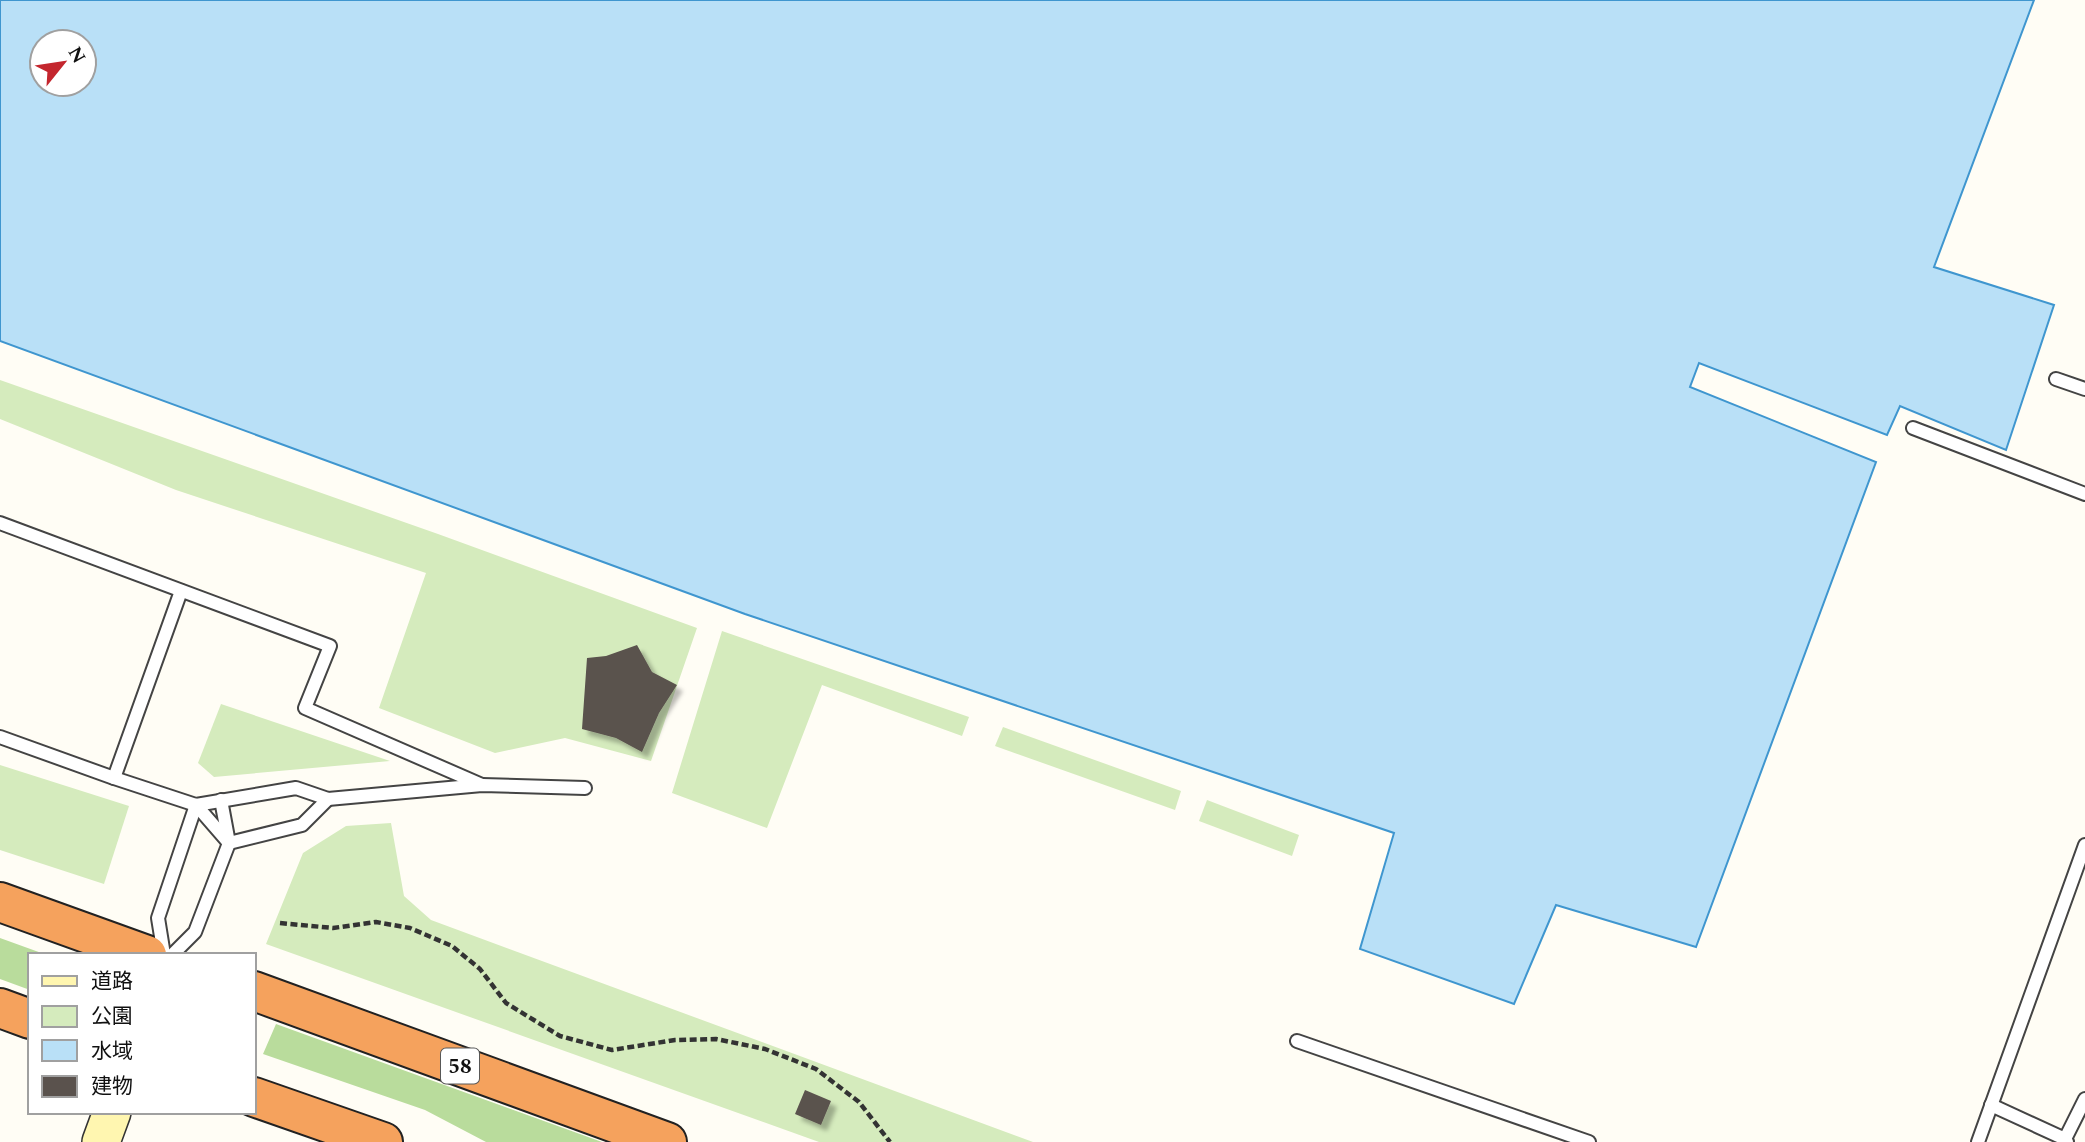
<svg xmlns="http://www.w3.org/2000/svg" width="2085" height="1142" viewBox="0 0 2085 1142" font-family="Spectral,'Noto Sans JP',serif">
<style>
.green{fill:#d5ebbd}
.forest{fill:#b9dc9c}
.water{fill:#b9e0f7;stroke:#3f96cf;stroke-width:2;fill-rule:evenodd}
.building{fill:#5a524d;filter:url(#shadow)}
.lines{fill:none;stroke-linecap:round;stroke-linejoin:round}
.lane-casing{stroke:#444;stroke-width:16}
.secondary-casing{stroke:#333;stroke-width:40}
.highway-casing{stroke:#222;stroke-width:42}
.path{stroke:#333;stroke-width:4.5;stroke-dasharray:7 3.5;stroke-linecap:butt}
.lane{stroke:#fff;stroke-width:12}
.secondary{stroke:#fff6b0;stroke-width:37}
.highway{stroke:#f5a25d;stroke-width:38}
.labels{text-anchor:middle;stroke-width:7;stroke-linejoin:round;paint-order:stroke}
.shield{fill:#fff;stroke:#585858;stroke-width:2}
.shield-label{font-size:21px;font-weight:bold;fill:#111}
</style>
<defs>
<filter id="shadow"><feDropShadow dx="6" dy="6" stdDeviation="2" flood-color="#0004"/></filter>
</defs>
<rect width="100%" height="100%" fill="#fffdf5"/>
<g class="green">
<polygon points="0,380 438,534 697,628 651,761 565,738 495,753 379,708 426,573 176,490 0,419"/>
<polygon points="722,631 969,717 962,736 822,685 767,828 672,793"/>
<polygon points="221,704 390,761 214,777 198,763"/>
<polygon points="1003,727 1181,791 1175,810 995,746"/>
<polygon points="0,765 129,806 104,884 0,850"/>
<polygon points="1207,800 1299,835 1292,856 1199,821"/>
<polygon points="391,823 404,896 431,920 1033,1142 819,1142 266,944 303,853 346,826"/>
</g>
<g class="forest">
<polygon points="0,938 47,955 30,955 30,990 0,979"/>
<polygon points="276,1024 602,1142 486,1142 425,1110 263,1054"/>
</g>
<path class="water" d="M0 0H2034L1934 267 2054 305 2006 450 1900 406 1887 435 1699 363 1690 387 1876 462 1696 947 1556 905 1514 1004 1360 949 1394 833 745 614 0 341ZM42 42H84V84H42Z"/>
<g class="building">
<polygon points="637,645 652,672 677,685 659,713 642,752 616,738 582,729 587,658 606,656"/>
<polygon points="805,1090 831,1101 821,1125 795,1114"/>
</g>
<g class="lines">
<g class="lane-casing">
<g id="lane">
<polyline points="2056,379 2085,389"/>
<polyline points="1913,428 2085,494"/>
<polyline points="0,523 330,646 305,708 482,785"/>
<polyline points="0,737 114,778 196,805 296,788 328,799 482,785 585,788"/>
<polyline points="114,778 181,591"/>
<polyline points="196,805 229,843 302,825 328,799"/>
<polyline points="164,955 158,918 196,805"/>
<polyline points="172,955 195,932 229,843 221,800"/>
<polyline points="1297,1041 1589,1142"/>
<polyline points="1991,1105 2065,1139 2067,1142"/>
<polyline points="2065,1139 2085,1099"/>
<polyline points="1978,1142 2085,845"/>
</g>
</g>
<g class="secondary-casing">
<polyline id="secondary" points="101,1142 112,1112"/>
</g>
<g class="highway-casing">
<g id="highway">
<polyline points="0,902 147,955"/>
<polyline points="254,991 667,1142"/>
<polyline points="0,1008 30,1019"/>
<polyline points="254,1097 383,1142"/>
</g>
</g>
<polyline class="path" points="280,923 333,928 376,922 410,928 452,946 480,969 506,1003 560,1036 612,1050 675,1040 716,1039 765,1049 816,1069 859,1102 890,1142"/>
<use href="#lane" class="lane"/>
<use href="#secondary" class="secondary"/>
<use href="#highway" class="highway"/>
</g>
<g class="labels">
<rect class="shield" x="441" y="1048.5" width="38" height="35" rx="5"/>
<g class="shield-label">
<text x="460" y="1073">58</text>
</g>
</g>
<rect x="28" y="953" width="228" height="161" fill="#ffffff" stroke="#a0a0a0" stroke-width="2"/>
<rect x="42" y="976" width="35" height="10" fill="#fff6b0" stroke="#a0a0a0" stroke-width="2"/>
<text x="91" y="988" font-size="21" fill="#111111">道路</text>
<rect x="42" y="1006" width="35" height="21" fill="#d5ebbd" stroke="#a0a0a0" stroke-width="2"/>
<text x="91" y="1023" font-size="21" fill="#111111">公園</text>
<rect x="42" y="1040" width="35" height="21" fill="#b9e0f7" stroke="#a0a0a0" stroke-width="2"/>
<text x="91" y="1058" font-size="21" fill="#111111">水域</text>
<rect x="42" y="1076" width="35" height="21" fill="#5a524d" stroke="#a0a0a0" stroke-width="2"/>
<text x="91" y="1093" font-size="21" fill="#111111">建物</text>
<g transform="translate(63 63) rotate(60)"><circle r="33" fill="#ffffff" stroke="#a0a0a0" stroke-width="2"/>
<path d="M0-5L12 26L0 18L-12 26Z" fill="#c4262e"/>
<text y="-10" font-size="19" font-weight="bold" text-anchor="middle" fill="#111111">N</text>
</g>
</svg>
